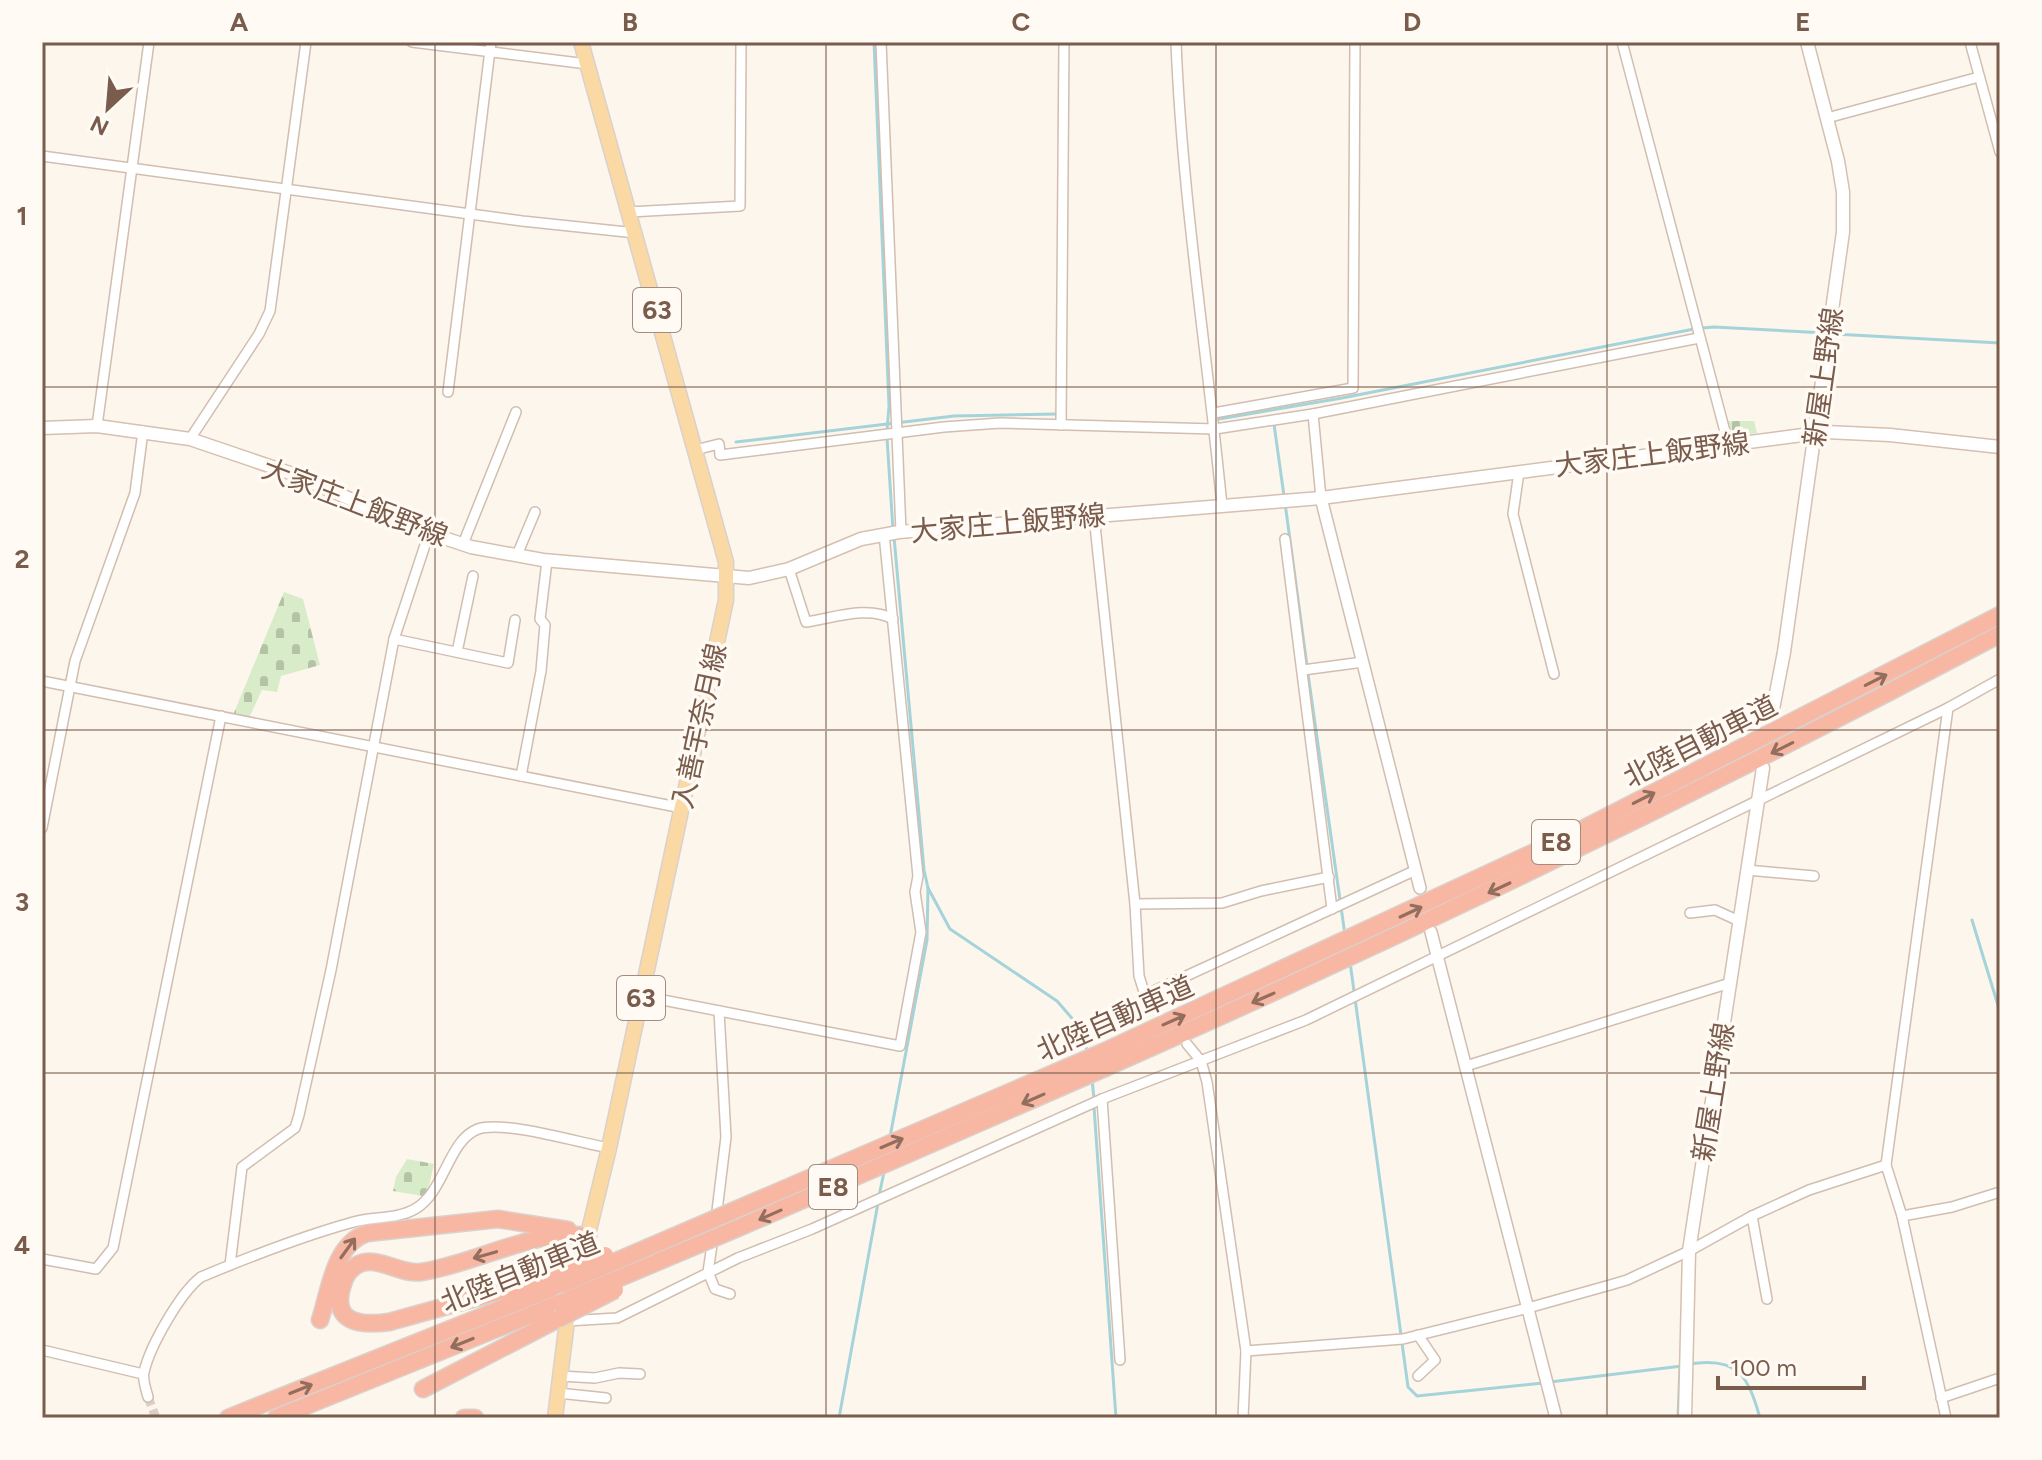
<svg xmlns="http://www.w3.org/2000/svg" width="2042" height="1460" viewBox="0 0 2042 1460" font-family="Figtree,'Noto Sans JP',sans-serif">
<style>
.cemetery{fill:url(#cemetery-stones)}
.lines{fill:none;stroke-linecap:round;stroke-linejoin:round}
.stream{stroke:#a5d3da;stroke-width:3}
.minor-tunnel{stroke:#dcd0c4;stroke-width:9;stroke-dasharray:9 4.5;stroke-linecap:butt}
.minor-casing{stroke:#d1beb0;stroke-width:12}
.tertiary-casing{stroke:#d1beb0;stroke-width:14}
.secondary-casing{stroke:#d6c0b0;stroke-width:15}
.primary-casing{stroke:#dad1cd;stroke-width:17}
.motorway-casing{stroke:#dad1cd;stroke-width:19}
.minor{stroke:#fff;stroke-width:9}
.tertiary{stroke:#fff;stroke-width:11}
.secondary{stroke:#fff;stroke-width:12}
.primary{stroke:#fbd9a5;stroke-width:14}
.motorway{stroke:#f7b7a3;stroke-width:16}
.motorway-bridge-casing{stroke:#dad1cd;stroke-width:19;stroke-linecap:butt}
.motorway-bridge{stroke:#f7b7a3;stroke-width:16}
.oneway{stroke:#936e5e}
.grid{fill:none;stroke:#7a5c4d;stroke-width:2;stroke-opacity:0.55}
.labels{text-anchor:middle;stroke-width:7;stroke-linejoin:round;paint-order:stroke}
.shield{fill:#fffaf3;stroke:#a28b7f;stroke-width:2}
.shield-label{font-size:26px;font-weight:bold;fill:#7a5c4d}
.street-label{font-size:28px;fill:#7a5c4d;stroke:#fffaf3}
.neatline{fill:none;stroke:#7a5c4d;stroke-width:3}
.grid-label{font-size:26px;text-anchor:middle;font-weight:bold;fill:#7a5c4d}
</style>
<defs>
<pattern id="cemetery-stones" width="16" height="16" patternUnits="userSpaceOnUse" patternTransform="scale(2)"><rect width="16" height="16" fill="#d8ecc9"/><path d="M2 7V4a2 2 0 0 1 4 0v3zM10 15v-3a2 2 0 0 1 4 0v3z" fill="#b4c2a5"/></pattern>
</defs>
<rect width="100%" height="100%" fill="#fdf6ec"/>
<g class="cemetery">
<polygon points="1727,421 1754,421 1757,433 1731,437"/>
<polygon points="284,592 303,599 320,665 281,676 277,692 262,690 249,718 233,715"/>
<polygon points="407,1159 434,1164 428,1190 423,1196 393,1191 396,1177"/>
</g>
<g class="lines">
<g class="stream">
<polyline points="874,42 889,406 887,430"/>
<polyline points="1702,328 1714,327 1826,333"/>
<polyline points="1834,334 2000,343"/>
<polyline points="1219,419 1342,398 1694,329"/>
<polyline points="1274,424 1284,496"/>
<polyline points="887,438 893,530"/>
<polyline points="736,442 954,416 1056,414"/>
<polyline points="1285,503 1307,666"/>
<polyline points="894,537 924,870 928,888 950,929 1057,1001 1083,1031 1087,1051"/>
<polyline points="1308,674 1345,935"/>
<polyline points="1972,920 2000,1012"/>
<polyline points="1350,962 1401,1335"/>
<polyline points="1092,1079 1094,1099"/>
<polyline points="1094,1107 1116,1418"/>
<polyline points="890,1137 927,940 928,888"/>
<polyline points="879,1196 884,1172"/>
<polyline points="1402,1343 1408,1387 1417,1396 1543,1383"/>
<path d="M1689 1364C1738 1356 1748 1376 1760 1418"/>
<polyline points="1550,1382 1682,1366"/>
<polyline points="839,1418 878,1203"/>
<polyline points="1678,1418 1680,1366"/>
</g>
<g class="minor-tunnel">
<polyline points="1145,995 1169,1022"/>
<polyline points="148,1397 156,1418"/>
</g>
<g class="minor-casing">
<g id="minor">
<polyline points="412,42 587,64"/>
<polyline points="881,42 901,532"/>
<path d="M1176 42C1182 197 1207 351 1222 506"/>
<polyline points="1622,42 1728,443"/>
<polyline points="1970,42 2000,152"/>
<polyline points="1827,118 1979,77"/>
<polyline points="42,156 522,221 636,233"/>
<polyline points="629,212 740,206 741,42"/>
<polyline points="448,392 491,42"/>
<polyline points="1214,413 1353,388 1355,42"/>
<polyline points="1313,414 1699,338"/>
<polyline points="1061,425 1064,42"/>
<polyline points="97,426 149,42"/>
<polyline points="190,439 259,334 270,311 306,42"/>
<polyline points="695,450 719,444 720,455 944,427 1000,423 1215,429 1313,414 1321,498"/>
<polyline points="1519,472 1513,514 1554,674"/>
<polyline points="1094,516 1135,904 1139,976 1145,995 1416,870"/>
<polyline points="1285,539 1332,909"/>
<polyline points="463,544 516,412"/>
<polyline points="517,555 535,512"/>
<path d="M789 569 806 622C833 618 868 605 893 619"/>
<polyline points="394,639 508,663 515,620"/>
<polyline points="457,652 473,576"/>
<polyline points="1303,670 1363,662"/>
<polyline points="42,681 682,808"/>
<polyline points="521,776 541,671 545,625 540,619 547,561"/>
<polyline points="42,828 75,661 135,493 143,431"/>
<polyline points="1747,870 1814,876"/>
<polyline points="1135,904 1222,903 1261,891 1329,877"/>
<polyline points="1690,913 1715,910 1739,921"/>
<polyline points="642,996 900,1046 921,932 915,892 918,876 884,534"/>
<polyline points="1187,1044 1201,1061 1207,1082 1246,1351 1243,1418"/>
<polyline points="1466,1066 1730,983"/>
<polyline points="1102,1099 1120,1360"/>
<polyline points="1752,1216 1767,1299"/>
<polyline points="1902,1216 1952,1207 2000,1192"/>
<polyline points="716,1219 726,1137 719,1011"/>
<polyline points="713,1238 708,1272 715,1289 730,1294"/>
<polyline points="42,1259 96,1269 113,1248 221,716"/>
<polyline points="230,1265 242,1167 295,1128 299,1115 331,970 394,639 429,533"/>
<polyline points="567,1321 617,1318 738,1258 812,1229 1102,1099 1306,1020 1948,708 2000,679"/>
<polyline points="42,1350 143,1374"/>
<polyline points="1246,1351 1403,1339 1528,1308 1610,1285 1627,1280 1689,1251 1752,1216 1809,1190 1886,1165"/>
<polyline points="560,1376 595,1378 619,1373 640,1374"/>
<polyline points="1418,1376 1435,1360 1418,1335"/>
<polyline points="558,1393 606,1398"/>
<path d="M148 1397C146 1389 142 1379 144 1372 150 1346 180 1293 201 1277 249 1257 300 1237 350 1223 371 1216 396 1220 415 1209 445 1192 448 1140 478 1129 503 1120 580 1143 609 1148"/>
<polyline points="1941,1398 2000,1378"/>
<polyline points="1946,1418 1902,1216 1886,1165 1948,708"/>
</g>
</g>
<g class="tertiary-casing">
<g id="tertiary">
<polyline points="1321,498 1420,888"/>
<polyline points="1431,932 1556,1418"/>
</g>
</g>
<g class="secondary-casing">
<g id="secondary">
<polyline points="42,428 97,426 190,439 290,473 429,533 471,547 543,560 749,578 789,569 861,539 899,532 1321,498 1826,432 1890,435 2000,447"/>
<polyline points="1772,714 1784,652 1843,232 1843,192 1838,161 1807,42"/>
<polyline points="1685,1418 1689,1251 1763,768"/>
</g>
</g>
<g class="primary-casing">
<polyline id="primary" points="555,1418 567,1321 609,1148 726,600 726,562 581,42"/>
</g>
<g class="motorway-casing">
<g id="motorway">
<polyline points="1103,1052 1569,836 2000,615"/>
<path d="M1105 1068C1408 934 1707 789 2000 634"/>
<path d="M565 1269 512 1288 389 1322C360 1326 330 1323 343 1284 345 1276 349 1270 357 1265 377 1254 399 1275 421 1272 476 1264 534 1228 588 1236"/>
<path d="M320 1320C330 1289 334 1244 367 1233L498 1219 568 1230"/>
<polyline points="423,1389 558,1319"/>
<polyline points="228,1418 563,1284"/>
<polyline points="276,1418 560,1303"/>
<polyline points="464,1418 475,1418"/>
</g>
</g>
<use href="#minor" class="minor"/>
<use href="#tertiary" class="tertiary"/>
<use href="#secondary" class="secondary"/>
<use href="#primary" class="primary"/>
<use href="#motorway" class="motorway"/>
<g class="motorway-bridge-casing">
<g id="motorway-bridge">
<polyline points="565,1269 605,1255"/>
<polyline points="563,1284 1103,1052"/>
<polyline points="560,1303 738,1228 1105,1068"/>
<polyline points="558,1319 615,1290"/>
</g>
</g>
<use href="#motorway-bridge" class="motorway-bridge"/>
</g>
<defs><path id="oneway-shaft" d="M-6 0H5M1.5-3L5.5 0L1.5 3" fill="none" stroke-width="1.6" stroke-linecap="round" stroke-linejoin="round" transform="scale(2)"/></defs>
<g class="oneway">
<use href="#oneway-shaft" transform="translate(1876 680) rotate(-27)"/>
<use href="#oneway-shaft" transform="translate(1782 748) rotate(153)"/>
<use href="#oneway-shaft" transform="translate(1644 798) rotate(-27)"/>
<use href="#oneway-shaft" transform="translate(1499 888) rotate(155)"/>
<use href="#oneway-shaft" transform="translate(1411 912) rotate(-25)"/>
<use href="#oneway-shaft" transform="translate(1263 998) rotate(156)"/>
<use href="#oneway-shaft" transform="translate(1174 1020) rotate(-24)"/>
<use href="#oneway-shaft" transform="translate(1033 1099) rotate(156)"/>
<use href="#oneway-shaft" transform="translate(892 1143) rotate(-23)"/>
<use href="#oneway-shaft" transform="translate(770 1215) rotate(156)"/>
<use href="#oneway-shaft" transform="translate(348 1248) rotate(-54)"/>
<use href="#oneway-shaft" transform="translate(485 1255) rotate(164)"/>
<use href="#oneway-shaft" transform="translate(462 1343) rotate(158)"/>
<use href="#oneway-shaft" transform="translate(301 1389) rotate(-22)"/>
</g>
<path class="grid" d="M435 42V1418M826 42V1418M1216 42V1418M1607 42V1418M42 387H2000M42 730H2000M42 1073H2000"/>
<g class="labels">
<g class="shield">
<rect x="633" y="288" width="48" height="44" rx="6"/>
<rect x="1532" y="820" width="48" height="44" rx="6"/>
<rect x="617" y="976" width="48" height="44" rx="6"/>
<rect x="809" y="1165" width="48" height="44" rx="6"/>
</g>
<g class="shield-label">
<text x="657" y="319">63</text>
<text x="1556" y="851">E8</text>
<text x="641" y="1007">63</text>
<text x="833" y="1196">E8</text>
</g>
<g class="street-label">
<text transform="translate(1823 377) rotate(-82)" y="10">新屋上野線</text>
<text transform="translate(1652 454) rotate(-7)" y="10">大家庄上飯野線</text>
<text transform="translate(355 502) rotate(21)" y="10">大家庄上飯野線</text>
<text transform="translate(1008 523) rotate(-5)" y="10">大家庄上飯野線</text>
<text transform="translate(699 726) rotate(-78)" y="10">入善宇奈月線</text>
<text transform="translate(1700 741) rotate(-27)" y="10">北陸自動車道</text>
<text transform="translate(1115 1018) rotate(-24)" y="10">北陸自動車道</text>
<text transform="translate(1713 1092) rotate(-81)" y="10">新屋上野線</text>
<text transform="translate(520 1272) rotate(-22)" y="10">北陸自動車道</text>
</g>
</g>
<rect width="2042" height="1460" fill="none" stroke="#fffaf3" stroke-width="88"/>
<g transform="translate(108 108) rotate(206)" stroke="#fffaf3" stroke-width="6" paint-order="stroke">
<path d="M0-6L14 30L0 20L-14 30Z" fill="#7a5c4d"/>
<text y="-12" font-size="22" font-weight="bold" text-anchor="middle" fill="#7a5c4d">N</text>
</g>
<path d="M1718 1376v12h146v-12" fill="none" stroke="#7a5c4d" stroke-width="4"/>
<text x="1730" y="1376" font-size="24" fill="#7a5c4d" stroke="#fffaf3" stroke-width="6" paint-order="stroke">100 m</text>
<rect x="44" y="44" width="1954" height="1372" class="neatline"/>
<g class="grid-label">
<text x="239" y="31">A</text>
<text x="630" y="31">B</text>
<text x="1021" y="31">C</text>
<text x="1412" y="31">D</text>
<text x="1803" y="31">E</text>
<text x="22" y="225">1</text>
<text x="22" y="568">2</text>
<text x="22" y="911">3</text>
<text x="22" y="1254">4</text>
</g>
</svg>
